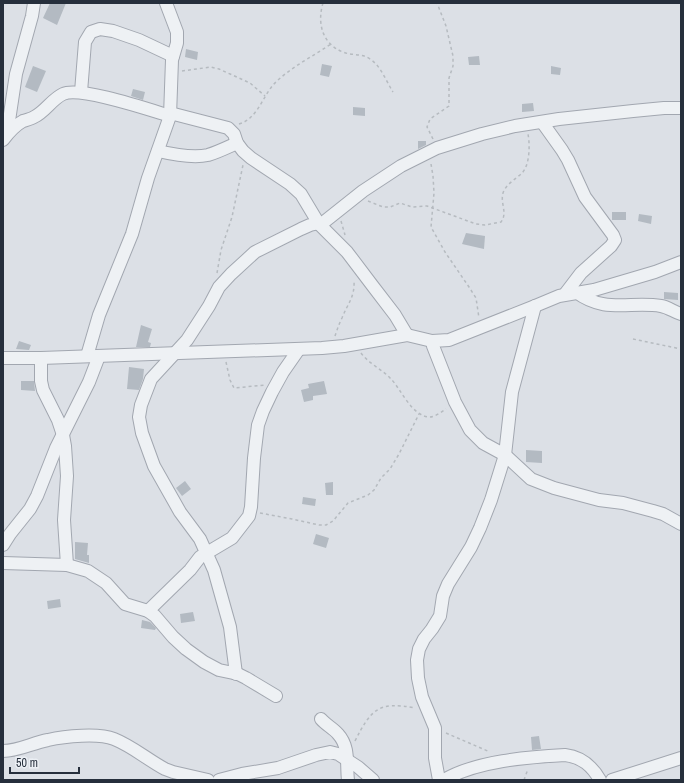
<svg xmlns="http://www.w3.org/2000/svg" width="684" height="783" viewBox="0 0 684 783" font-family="'Archivo Narrow',sans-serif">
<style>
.building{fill:#b3bac2}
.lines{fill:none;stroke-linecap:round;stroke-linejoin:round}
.minor-casing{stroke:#a2a7b0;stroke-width:14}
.path{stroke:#b6bbc0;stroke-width:1.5;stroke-dasharray:3 3;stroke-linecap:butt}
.minor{stroke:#eef1f4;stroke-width:12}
</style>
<rect width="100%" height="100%" fill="#dce0e6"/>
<g class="building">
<polygon points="50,3 66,3 57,25 43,18"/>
<polygon points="186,49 198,52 197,60 185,57"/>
<polygon points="479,56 480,65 469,65 468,57"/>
<polygon points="322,64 332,66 329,77 320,75"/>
<polygon points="33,66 46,71 37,92 25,87"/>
<polygon points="551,66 561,68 560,75 551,74"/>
<polygon points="133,89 145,92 143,100 131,96"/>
<polygon points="533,103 534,111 522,112 522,104"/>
<polygon points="353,107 365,108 365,116 353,115"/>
<polygon points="418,141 426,141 426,145 418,149"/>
<rect x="612" y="212" width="14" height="8"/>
<polygon points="639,214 652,216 651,224 638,221"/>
<polygon points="466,233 485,236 484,249 462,244"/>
<polygon points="664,292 678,293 678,300 664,299"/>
<polygon points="141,325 152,329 148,342 151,343 150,347 136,347"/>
<polygon points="19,341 31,345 29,350 16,349"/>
<polygon points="129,367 144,369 143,379 139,390 127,389"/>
<polygon points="21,381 34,381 35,391 21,390"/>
<polygon points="324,381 327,394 313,396 313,400 304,402 301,390 309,388 308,384"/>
<polygon points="526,450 542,451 542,463 526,462"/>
<polygon points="185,481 191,489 182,496 176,488"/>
<polygon points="333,482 333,495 326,495 325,483"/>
<polygon points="303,497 316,499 315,506 302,504"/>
<polygon points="316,534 329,538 326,548 313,544"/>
<polygon points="75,542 88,543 87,555 89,555 89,563 75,559"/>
<polygon points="60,599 61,607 48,609 47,601"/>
<polygon points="193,612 195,621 181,623 180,614"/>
<polygon points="142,620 150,622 156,628 155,630 141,628"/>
<polygon points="539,736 541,749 532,750 531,737"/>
</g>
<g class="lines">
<g class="minor-casing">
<g id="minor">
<polyline points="81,92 85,42 91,32 100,29 113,31 139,40 173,56"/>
<polyline points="170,113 228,128 234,134 237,143 243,151 251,158 290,184 301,194 319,224 347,252 372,285 395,315 407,335"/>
<polyline points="542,122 562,150 568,160 585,197 613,235 615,240 611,246 581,273 565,294"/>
<polyline points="7,134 16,74 32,16 34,3"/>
<path d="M3 140C9 132 14 126 23 121 26 120 31 119 34 117 45 112 52 99 63 94 80 86 150 110 170 116"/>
<path d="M158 151C171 154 194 158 208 155 218 152 228 147 237 143"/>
<path d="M576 292C605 314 630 301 661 306 668 307 674 312 681 314"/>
<polyline points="432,341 433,346 455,402 470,430 483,443 505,455 531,479 554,488 599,500 623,503 653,511 663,514 681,524"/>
<polyline points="87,356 99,315 132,234 148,178 170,116 172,60 177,43 177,32 166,3"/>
<polyline points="3,358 41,358 322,348 344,346 407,335 432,341 449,340 535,306 559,296 594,290 655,272 681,262"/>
<polyline points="41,358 41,381 43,390 58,420 63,435 65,446 67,476 64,520 67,565"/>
<polyline points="3,545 10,534 30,509 37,496 56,448 89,382 99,356"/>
<polyline points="3,563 67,565 88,571 106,583 125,604 148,611 155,616 173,637 186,649 204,662 219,670 238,674 246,678 276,696"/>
<polyline points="148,611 190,570 200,557 232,538 249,516 251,507 254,458 258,425 263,411 272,392 283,372 299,349"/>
<polyline points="236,674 230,627 214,570 200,539 180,512 154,466 142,433 139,417 141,405 151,379 187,340 209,306 219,287 231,274 255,252 301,229 310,225 324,222 363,191 401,166 437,148 482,134 515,126 559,119 633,111 664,108 681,108"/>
<path d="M321 719C326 725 333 728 338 734 350 747 346 764 348 780"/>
<path d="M3 751C19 751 32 743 48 740 65 736 99 733 114 739 132 746 148 760 165 769L173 772 208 780"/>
<polyline points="219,780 242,774 278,768 316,755 330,752 338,754 358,767 373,780"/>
<polyline points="439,780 435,758 435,728 422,697 418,678 417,660 419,649 424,639 432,629 440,616 443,596 448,584 471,547 480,528 491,500 505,455 512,392 535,306"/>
<path d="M444 780C476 761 528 757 565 755 582 757 592 766 600 780"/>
<polyline points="612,780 681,758"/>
</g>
</g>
<g class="path">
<path d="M323 3C317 23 322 44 343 52 352 56 362 53 370 59 381 66 386 81 393 92"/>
<polyline points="182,71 211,67 219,69 250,83 265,96"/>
<path d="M239 124C257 119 262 98 273 85 289 68 312 57 331 44"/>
<polyline points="433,139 427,127 430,119 449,106 449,78 453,66 453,56 446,26 437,3"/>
<polyline points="431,164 433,176 434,193 431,227 445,252 469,287 476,298 479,318"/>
<path d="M368 201 383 207H390L400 203 412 207 427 206 476 224 485 225 501 222C508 213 500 203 503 193 506 184 516 179 522 173 530 165 530 144 528 134"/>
<polyline points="341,221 345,235"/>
<polyline points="217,273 221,250 232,217 243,165"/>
<path d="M335 336C337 330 339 324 342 318 348 303 355 297 354 280"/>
<polyline points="633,339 681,349"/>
<path d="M361 353C369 364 382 369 391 379 401 389 412 417 430 417 435 417 441 412 446 409"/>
<polyline points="226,362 230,380 234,388 265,385"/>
<polyline points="260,513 292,519 319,525 326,525 333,521 348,503 368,495 374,490 381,478 390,469 399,454 419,414"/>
<polyline points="446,733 490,752"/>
<path d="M355 741C371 709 379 701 415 708"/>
<polyline points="524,780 528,769"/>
</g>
<use href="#minor" class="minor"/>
</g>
<rect width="684" height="783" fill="none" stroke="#262f3c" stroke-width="8"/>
<path d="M10 767v6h69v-6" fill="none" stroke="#262f3c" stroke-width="2"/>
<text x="16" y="767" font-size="12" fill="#262f3c" stroke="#ebeff4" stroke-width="3" paint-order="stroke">50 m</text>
</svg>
